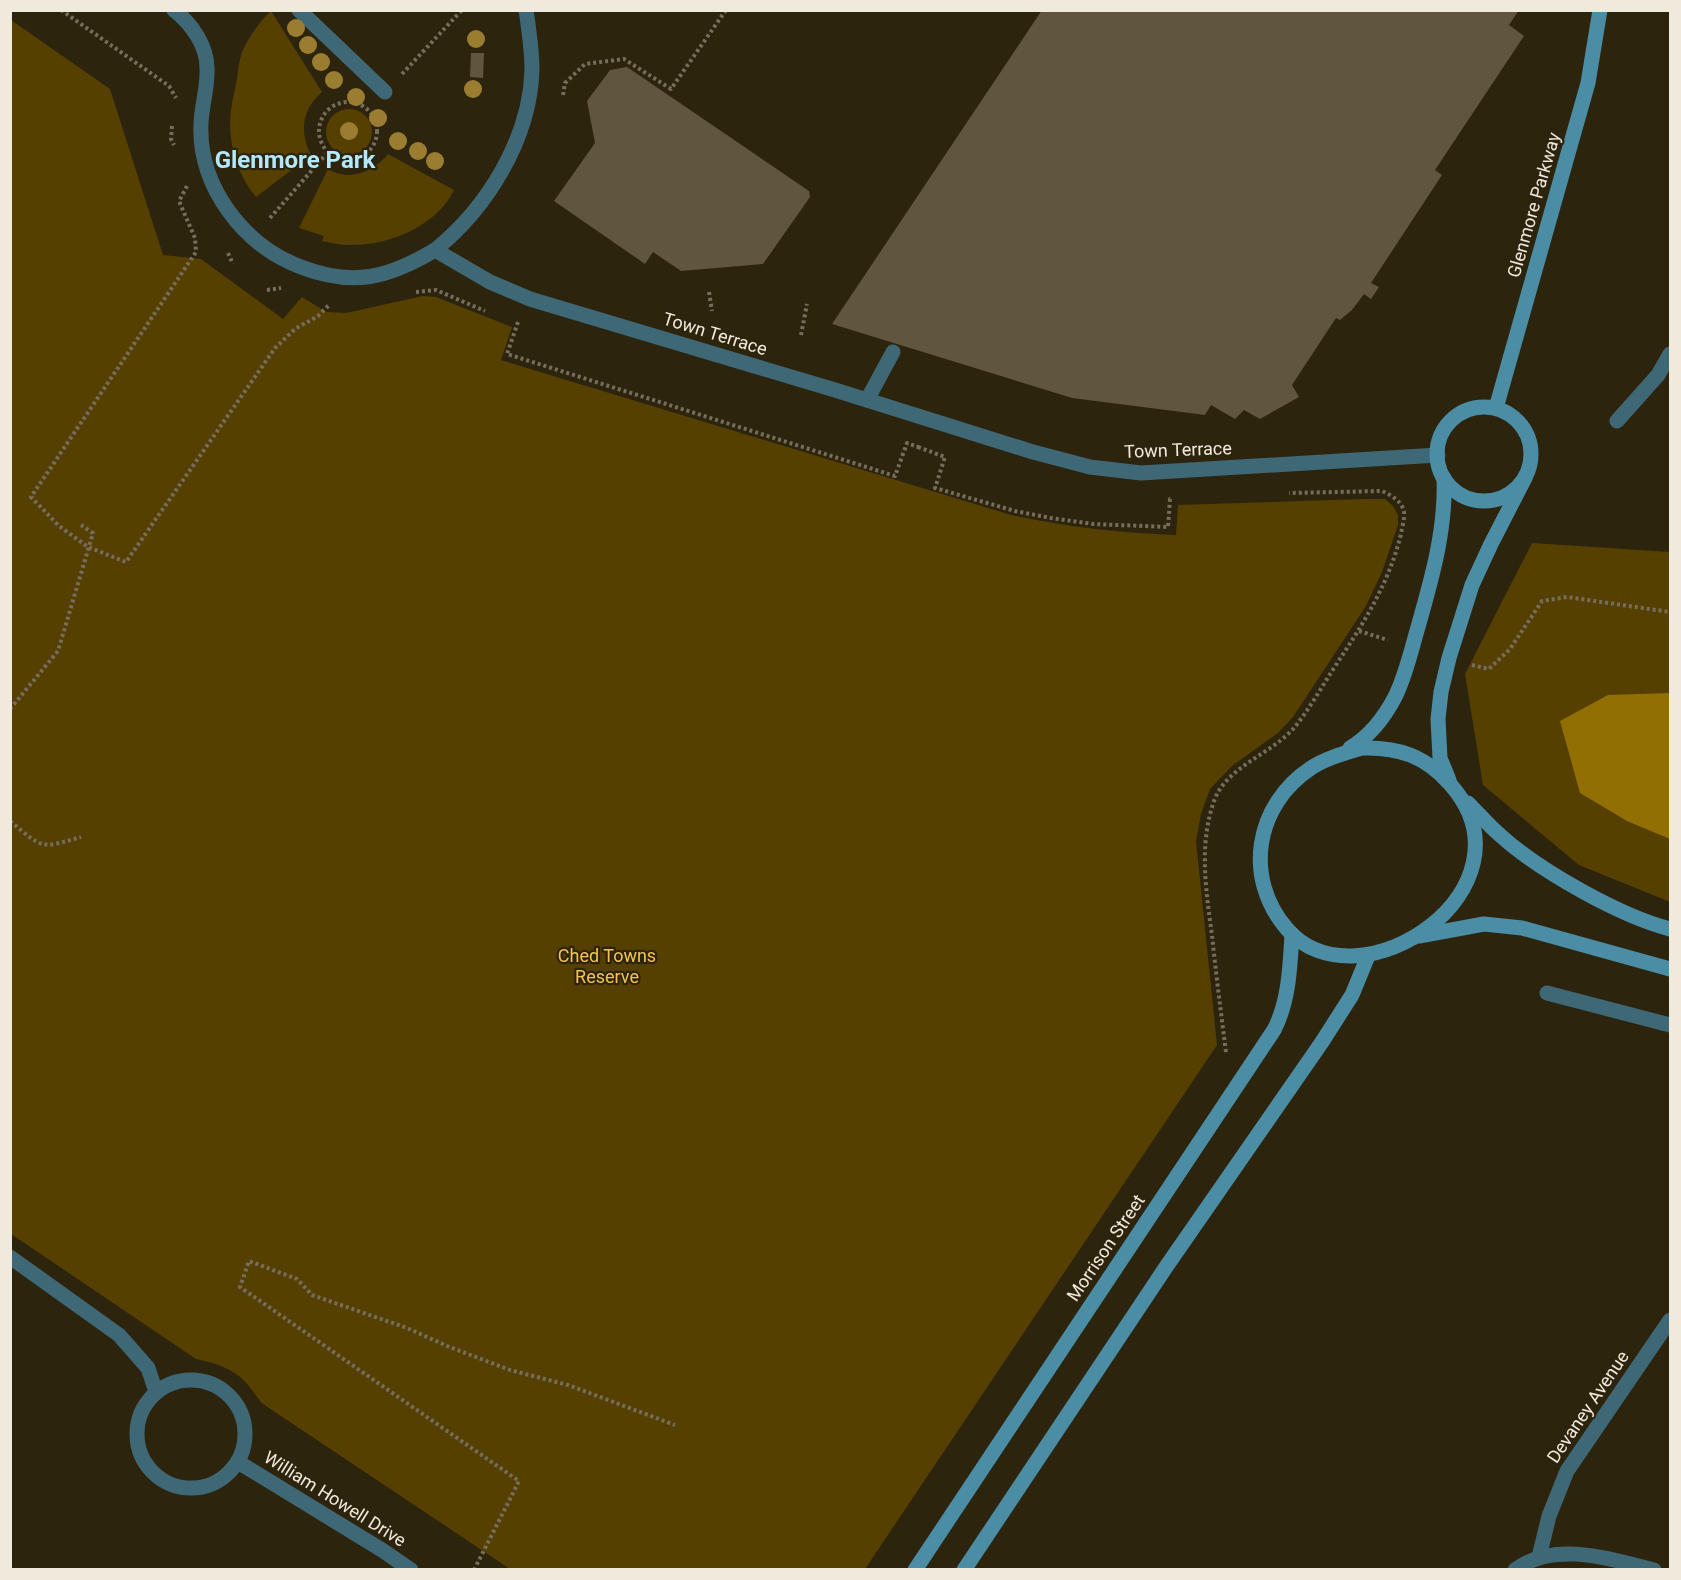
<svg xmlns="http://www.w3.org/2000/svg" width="1681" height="1580" viewBox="0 0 1681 1580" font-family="Roboto,sans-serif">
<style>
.green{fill:#564000}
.water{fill:#916f03}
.building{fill:#60553e}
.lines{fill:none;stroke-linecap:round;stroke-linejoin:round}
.path{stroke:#766e5b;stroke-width:4;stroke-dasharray:3 3;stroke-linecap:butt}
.lane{stroke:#3f6877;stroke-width:15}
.street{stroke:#3f6877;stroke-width:15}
.secondary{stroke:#4a8da5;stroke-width:15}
.tree{fill:#9a7d31}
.labels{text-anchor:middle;stroke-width:4.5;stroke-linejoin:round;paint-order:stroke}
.street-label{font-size:18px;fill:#f0eadc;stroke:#2d240e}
.park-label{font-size:18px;fill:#f4c54e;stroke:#2d240e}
.district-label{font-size:24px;font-weight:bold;fill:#b4e8fc;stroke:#2d240e}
</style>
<rect width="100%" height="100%" fill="#2d240e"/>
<g class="green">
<path d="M271 11 322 92C302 109 299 132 311 155L256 197C237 175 227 140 231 111 232 100 235 90 237 79 238 69 239 62 242 52 249 37 259 22 271 11Z"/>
<path d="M11 20 110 89 163 255 201 259 283 319 302 297 326 312 346 313 423 296 436 297 512 327 501 360 1011 515C1069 527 1117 533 1176 535L1178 505 1366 499H1385L1393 506 1398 515V525L1382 572 1366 606 1293 717 1278 733 1232 766 1210 789 1201 814 1196 841 1217 1045 865 1569H510L263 1404C258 1399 255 1394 251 1389 238 1370 217 1363 196 1359L11 1234Z"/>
<circle cx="349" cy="132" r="23"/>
<path d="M388 154 454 190C437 226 388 246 350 245 340 245 331 243 322 241L324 236 299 228 328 169C350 182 373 172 388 154Z"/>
<polygon points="1532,543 1670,552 1670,902 1579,865 1483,785 1465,674"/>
</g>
<polygon class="water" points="1670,693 1670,839 1627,821 1580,793 1560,721 1608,695"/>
<g class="building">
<polygon points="1042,10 1519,10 1509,25 1524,36 1435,170 1442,175 1371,283 1379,287 1371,299 1364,294 1352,310 1340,320 1336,318 1292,385 1299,397 1260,419 1244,410 1235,419 1211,405 1205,415 1072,398 832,324"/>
<polygon points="471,53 484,53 483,78 470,77"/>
<polygon points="627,67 809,191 810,197 763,264 681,271 653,252 645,264 554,201 595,143 587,101 610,70"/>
</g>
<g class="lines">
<g class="path">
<polyline points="61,10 169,86 176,98"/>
<polyline points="402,74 462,10"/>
<polyline points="563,95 565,83 585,64 624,59 671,89 726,10"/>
<circle cx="348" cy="131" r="29"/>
<polyline points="172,126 171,139 174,145"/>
<polyline points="187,186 179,201 195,238 196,252 31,497 59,526 88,547 126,562 275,348 295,329 318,316 330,304"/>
<polyline points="270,218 328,152"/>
<polyline points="228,253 233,264"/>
<polyline points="267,290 281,288"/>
<polyline points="416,292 436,290 485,311"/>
<polyline points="709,292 712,311"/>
<polyline points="518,322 507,354 895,476 907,443 918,447 919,444"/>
<polyline points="801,335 807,304"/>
<polyline points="918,447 945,457 935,488 1015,511 1051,518 1093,524 1168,527 1170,499 1172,499"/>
<polyline points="1359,631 1388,640"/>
<polyline points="1472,665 1489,669 1510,649 1542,601 1567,597 1670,612"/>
<polyline points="10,709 58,651 93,533 81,525"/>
<path d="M10 821C44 849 39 849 81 837"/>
<path d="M1226 1052C1221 1013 1216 974 1212 935 1206 891 1199 847 1213 804 1224 767 1269 756 1294 728 1308 711 1320 690 1332 671 1361 627 1388 587 1401 534 1402 527 1405 519 1404 512 1402 501 1391 495 1382 491L1289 493"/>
<polyline points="474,1570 519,1481 240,1287 249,1261 297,1279 312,1295 407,1328 447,1346 510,1370 568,1385 675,1425"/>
</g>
<g class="lane">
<polyline points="867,400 893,352"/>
<polyline points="1617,421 1658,375 1670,354"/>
</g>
<g class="street">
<path d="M174 10C192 24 207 46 207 68 208 86 202 104 201 123 198 186 243 245 301 267 353 287 388 278 435 250L490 282 530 299 835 390 1033 452 1090 467 1141 473 1438 455"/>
<polyline points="299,10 385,92"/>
<path d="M435 250C487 208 530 139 532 70 532 50 529 30 526 10"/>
<polyline points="1547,993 1670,1025"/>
<polyline points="10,1257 119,1335 148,1368 156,1392"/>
<circle cx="191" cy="1434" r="54"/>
<polyline points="238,1462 382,1550 411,1570"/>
<polyline points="1539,1557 1549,1516 1567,1471 1670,1320"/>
<path d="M1515 1570C1554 1540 1611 1559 1654 1570"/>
</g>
<g class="secondary">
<circle cx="1484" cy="454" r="47"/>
<polyline points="1496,408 1588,83 1600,10"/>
<path d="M1350 748C1370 736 1384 718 1395 697 1406 675 1411 651 1418 627 1432 578 1446 529 1444 478"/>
<path d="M1362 748C1399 747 1425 756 1450 784 1542 887 1359 1012 1287 929 1243 878 1255 805 1311 768 1326 758 1345 753 1362 748Z"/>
<polyline points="1449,780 1440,758 1438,719 1441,692 1449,658 1472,585 1491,544 1525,478"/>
<path d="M1468 803C1479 814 1489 826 1501 836 1540 871 1620 916 1670 929"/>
<polyline points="1419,936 1484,924 1522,928 1670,969"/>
<path d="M915 1570 1274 1030C1289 1001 1290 967 1292 934"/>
<polyline points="964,1570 1166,1267 1322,1042 1352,995 1368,956"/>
</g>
</g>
<g class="tree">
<circle cx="296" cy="28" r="9"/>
<circle cx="476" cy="39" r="9"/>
<circle cx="308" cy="45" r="9"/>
<circle cx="321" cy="62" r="9"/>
<circle cx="334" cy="80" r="9"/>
<circle cx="473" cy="89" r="9"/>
<circle cx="356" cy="97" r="9"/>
<circle cx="378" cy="118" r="9"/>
<circle cx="349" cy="131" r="9"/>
<circle cx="398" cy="141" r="9"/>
<circle cx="418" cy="151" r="9"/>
<circle cx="435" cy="161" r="9"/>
</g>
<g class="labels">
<g class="street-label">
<text transform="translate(1534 205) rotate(-74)" y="6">Glenmore Parkway</text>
<text transform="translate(715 334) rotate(17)" y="6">Town Terrace</text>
<text transform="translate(1178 450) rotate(-2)" y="6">Town Terrace</text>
<text transform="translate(1106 1248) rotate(-56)" y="6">Morrison Street</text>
<text transform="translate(1588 1407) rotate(-56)" y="6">Devaney Avenue</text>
<text transform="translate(335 1499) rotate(32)" y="6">William Howell Drive</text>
</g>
<g class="park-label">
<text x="607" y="962">Ched Towns<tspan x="607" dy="21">Reserve</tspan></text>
</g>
<g class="district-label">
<text x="295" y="168">Glenmore Park</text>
</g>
</g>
<rect width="1681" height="1580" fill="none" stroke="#f0eadc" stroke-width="24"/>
</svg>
